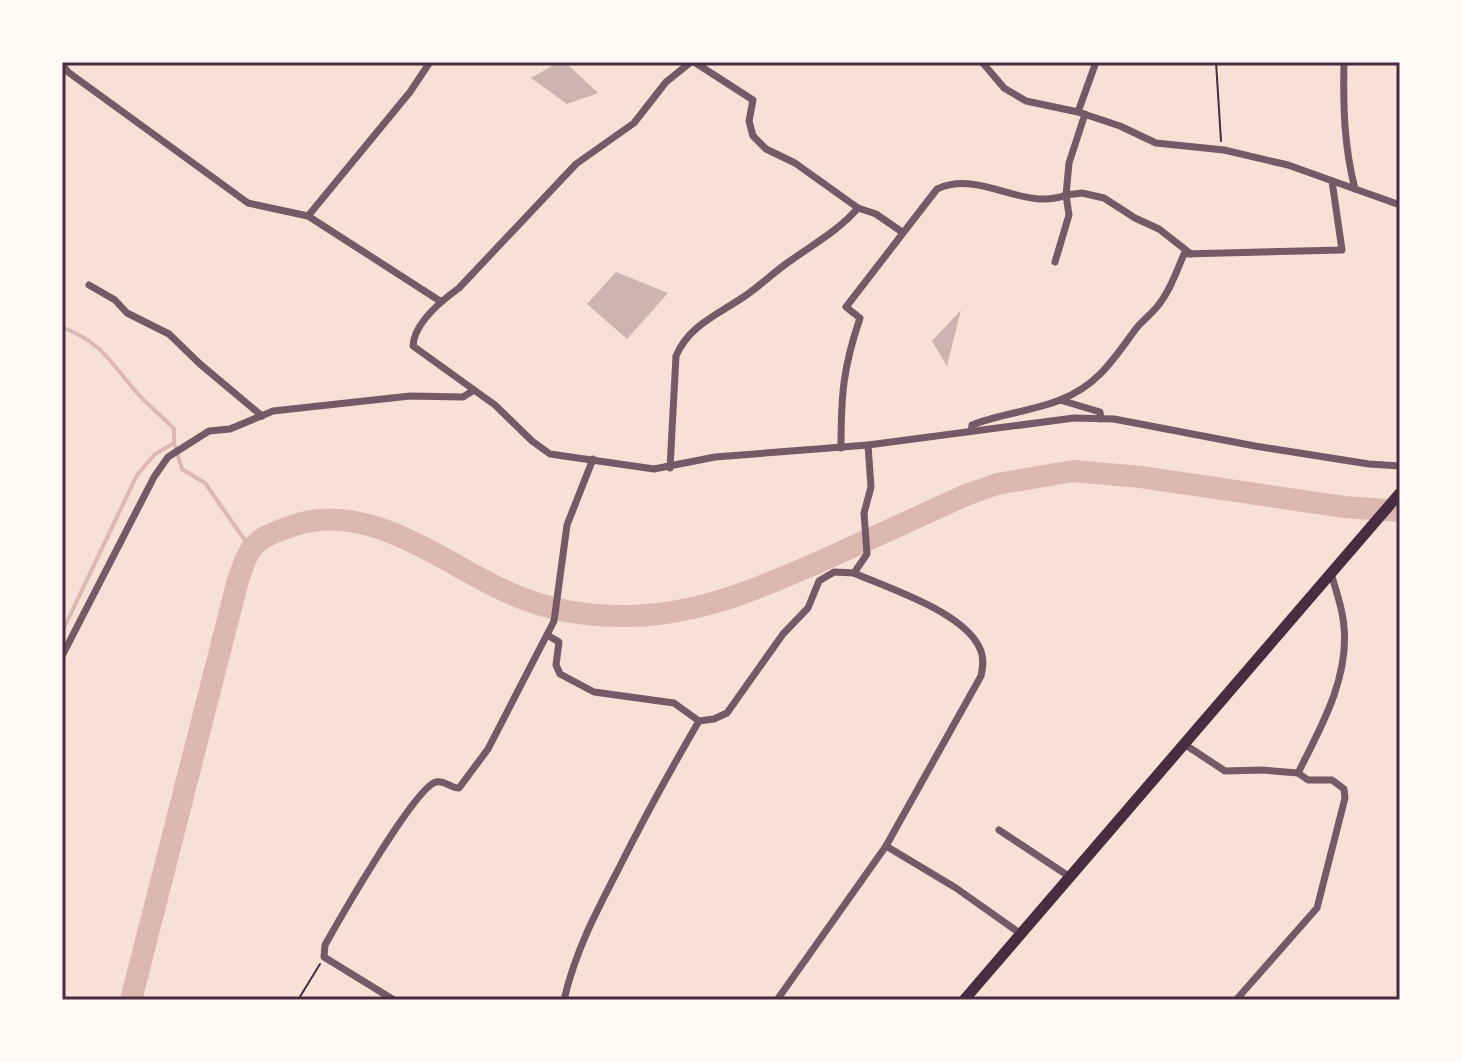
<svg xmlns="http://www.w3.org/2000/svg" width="1462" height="1062" viewBox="0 0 1462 1062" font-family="Arial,sans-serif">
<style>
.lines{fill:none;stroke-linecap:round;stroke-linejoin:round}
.stream{stroke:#dcb8b0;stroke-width:4}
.river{stroke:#dcb8b0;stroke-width:22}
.building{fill:#ccb4b1}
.path{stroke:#4a2c40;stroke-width:2}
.minor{stroke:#755966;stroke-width:7}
.primary{stroke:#4a2c40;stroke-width:11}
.neatline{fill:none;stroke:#4a2c40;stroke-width:3}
</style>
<rect width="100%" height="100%" fill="#f7e1d7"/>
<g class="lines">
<g class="stream">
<path d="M62 327C104 344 109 361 137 393 149 406 162 416 174 429V443L182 469 205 483 251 549"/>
<polyline points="62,632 137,475 155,454 174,443"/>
</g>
<path class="river" d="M131 1000 238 580C242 570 245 556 253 547 262 536 276 532 289 527 367 496 447 567 514 595 551 611 592 617 632 616 702 614 765 586 828 558 874 537 920 516 966 495L997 484 1073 471 1141 477 1344 507 1400 511"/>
</g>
<g class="building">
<polygon points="559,62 565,62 598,93 567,104 531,78"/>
<polygon points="616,272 668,293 627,339 587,304"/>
<polygon points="961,310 947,366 932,341"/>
</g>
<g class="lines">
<g class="path">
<polyline points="1216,62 1221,141"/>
<polyline points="298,1000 320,964"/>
</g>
<g class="minor">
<path d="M691 62 666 82 634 123 576 164 459 288C441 301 414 323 413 346L495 405 532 441 550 454 654 469 715 457 868 445 1074 418 1114 419 1255 446 1369 464 1400 466"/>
<polyline points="694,62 753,100 749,121 753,136 766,149 795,163 858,208 876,214 902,232"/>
<polyline points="982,62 1004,88 1026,101 1078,112 1120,126 1156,143 1224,150 1288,165 1400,205"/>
<path d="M1344 62C1343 106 1344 146 1355 189"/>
<polyline points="62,64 68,72 248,203 308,216 440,301"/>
<polyline points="1078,112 1096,62"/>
<polyline points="308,216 410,92 430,62"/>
<polyline points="1055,262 1069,215 1066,195 1082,193 1104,198 1135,218 1159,229 1191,254"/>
<polyline points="89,285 115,300 127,313 169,334 200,364 262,416"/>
<polyline points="1060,400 1100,412 1101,419"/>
<path d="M971 431 972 425C1000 414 1032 411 1060 400 1097 386 1113 360 1135 330 1141 322 1149 316 1156 308 1169 293 1176 273 1184 254L1342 250 1332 181"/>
<path d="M841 448C841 395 843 368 860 318L846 307 937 189C981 169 1023 212 1066 195L1069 163 1085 114"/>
<path d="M670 468 676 356C689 325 719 314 745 296 761 285 774 272 790 261 814 244 839 230 858 208"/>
<polyline points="547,635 559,642 556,665 560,674 594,692 674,703 699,721"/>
<polyline points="62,656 154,477 168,457 209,431 230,429 273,411 410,396 463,397 474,390"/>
<path d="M1184 744 1225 771 1262 770 1298 773C1320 729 1349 679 1344 627 1343 609 1336 591 1331 573"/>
<polyline points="999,830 1070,877"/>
<polyline points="886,846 956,888 1021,934"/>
<path d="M394 1000 324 957 325 945C339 920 415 787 436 782 444 780 451 788 459 788L488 749 554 621 567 525 593 459"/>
<path d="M564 1000C575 952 596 912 619 868 644 818 671 769 699 721L714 719 727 713 783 634 808 608 819 581 834 572 854 573 867 554 864 513 871 487 868 445"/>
<path d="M777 1000 886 846 981 676C983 667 984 660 981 651 967 613 890 589 854 573"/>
<polyline points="1236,1000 1317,908 1345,798 1344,789 1332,780 1308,780 1298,773"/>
</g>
<polyline class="primary" points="964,1000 1400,493"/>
</g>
<rect width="1462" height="1062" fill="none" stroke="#fffaf5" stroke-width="128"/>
<rect x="64" y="64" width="1334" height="934" class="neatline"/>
</svg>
